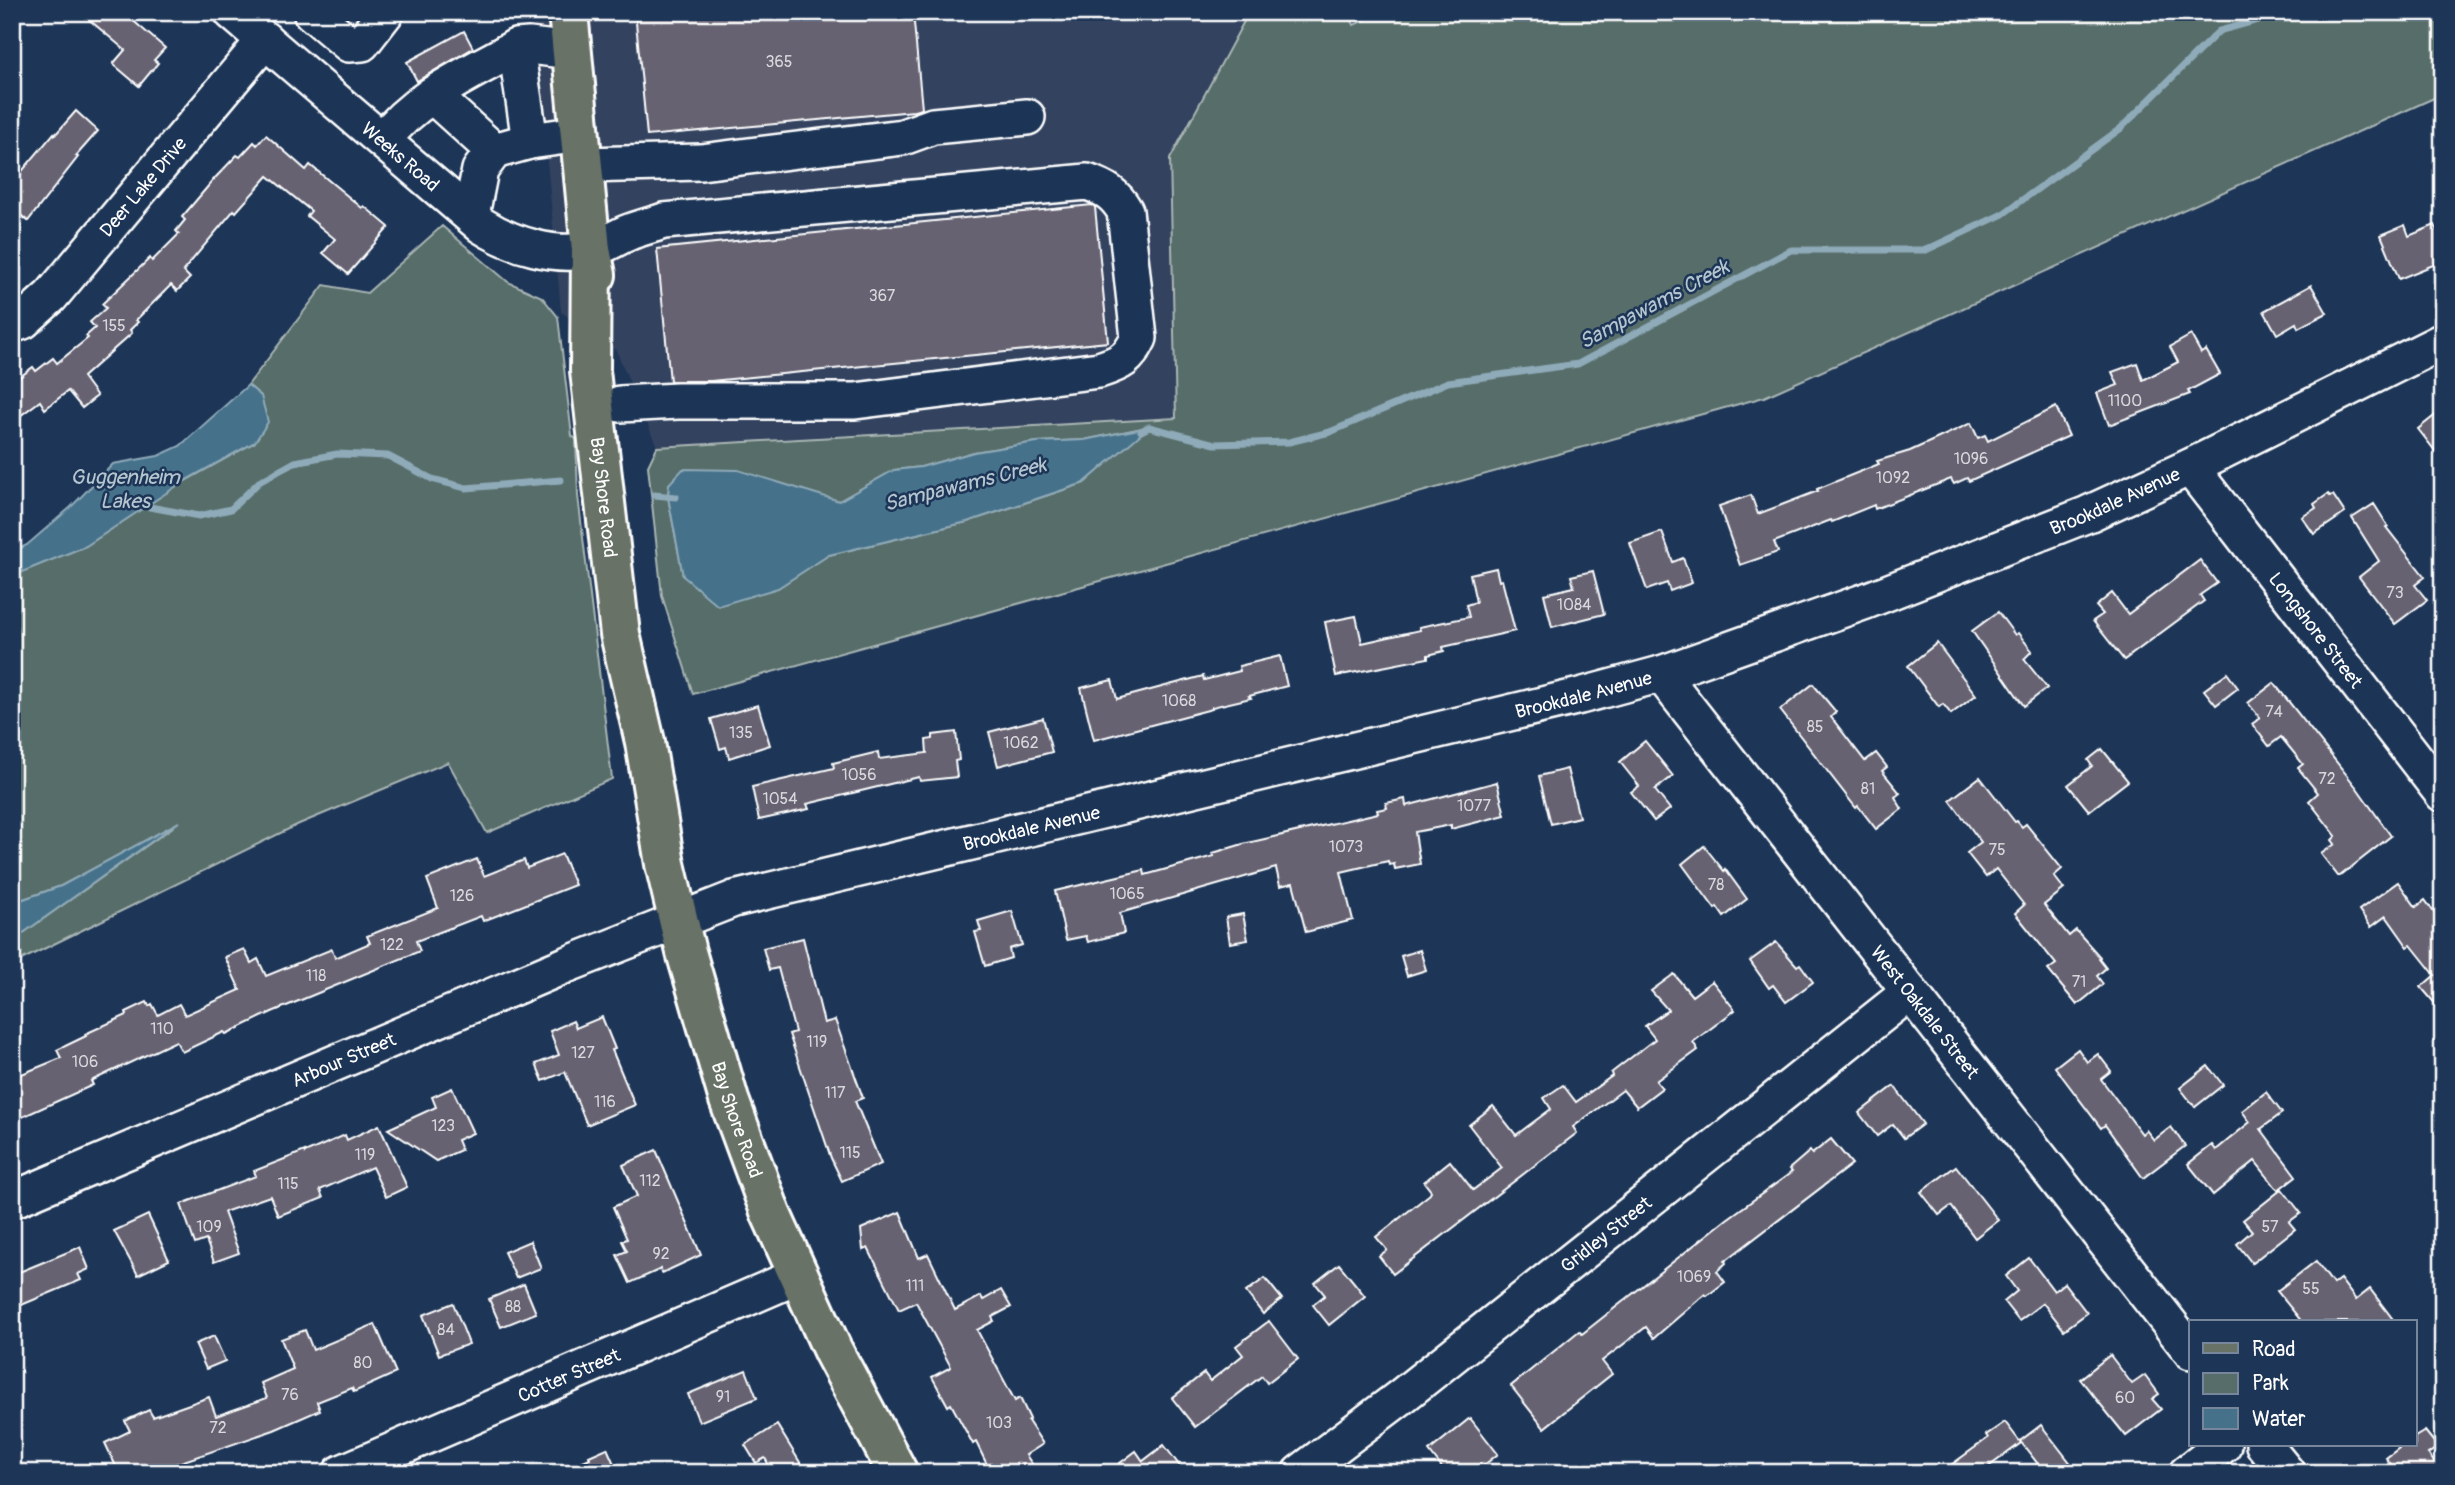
<svg xmlns="http://www.w3.org/2000/svg" width="2455" height="1485" viewBox="0 0 2455 1485" font-family="Pangolin,sans-serif">
<style>
.built{fill:#33425f}
.green{fill:#566d69;stroke:#aab6b4;stroke-width:2;fill-rule:evenodd}
.water{fill:#45718a;stroke:#8faab9;stroke-width:2}
.lines{fill:none;stroke-linecap:round;stroke-linejoin:round}
.stream{stroke:#8faab9;stroke-width:7}
.building{fill:#666272;stroke:#fff;stroke-width:2}
.minor-casing{stroke:#fff;stroke-width:40}
.major-casing{stroke:#fff;stroke-width:44}
.minor{stroke:#1d3557;stroke-width:35}
.major{stroke:#697266;stroke-width:38}
.labels{text-anchor:middle;stroke-width:5;stroke-linejoin:round;paint-order:stroke}
.number-label{font-size:16px;fill:#d9d8dc}
.street-label{font-size:19px;fill:#fff;stroke:#1d3557}
.water-label{font-size:21px;font-style:italic;fill:#b5c6d0;stroke:#1d3557}
</style>
<rect width="100%" height="100%" fill="#1d3557"/>
<filter id="ink" filterUnits="userSpaceOnUse"><feTurbulence type="fractalNoise" baseFrequency=".0143" numOctaves="2"/><feDisplacementMap in="SourceGraphic" scale="14" xChannelSelector="R" yChannelSelector="G"/><feConvolveMatrix kernelMatrix="1 2 1 2 8 2 1 2 1" color-interpolation-filters="sRGB"/></filter>
<g filter="url(#ink)">
<polygon class="built" points="533,12 1249,12 1170,159 1177,418 657,447 616,350 561,312"/>
<g class="green">
<path d="M1249 12H1348L1354 25 1382 12H2443V94L1764 397 693 694 662 596 648 466 657 447 1176 418 1170 159ZM1147 427 1084 483 967 522 829 555 683 576 668 497 669 484 797 489 839 501 894 470 921 467 974 452 1037 442 1084 440Z"/>
<polygon points="442,226 508,282 542,297 558,317 572,436 576,439 578,496 612,779 487,833 448,762 299,824 15,963 12,961 12,941 173,827 61,886 12,903 12,579 22,572 255,442 261,396 248,385 324,285 367,293"/>
</g>
<g class="water">
<polygon points="248,385 261,396 268,422 255,442 186,480 86,546 22,572 12,579 12,552 27,545 71,507 113,464 158,456 180,446"/>
<polygon points="1149,427 1084,483 967,522 829,555 778,588 718,606 683,576 668,497 669,484 683,469 738,470 839,501 894,470 921,467 974,452 1037,442 1084,440"/>
<polygon points="179,822 12,941 12,903 61,886"/>
</g>
<g class="lines">
<g class="stream">
<polyline points="1141,431 1149,427 1215,444 1289,442 1330,432 1448,382 1578,364 1791,250 1926,250 2003,214 2120,129 2219,31 2288,12"/>
<polyline points="654,495 676,497"/>
<polyline points="139,505 199,516 231,509 259,482 295,462 337,454 388,456 432,479 466,488 561,480"/>
</g>
</g>
<g class="building">
<polygon points="80,12 123,12 165,48 154,60 158,63 139,86 113,64 125,50"/>
<polygon points="635,12 913,12 922,109 914,111 647,136"/>
<polygon points="464,31 473,48 417,81 407,62"/>
<polygon points="76,111 98,131 76,156 78,157 28,221 12,208 12,183 54,133 55,135"/>
<polygon points="266,135 306,170 310,165 362,208 364,206 389,227 348,274 323,253 335,239 307,216 311,211 268,176 236,212 234,210 183,271 190,278 177,291 171,285 136,320 138,322 130,330 132,333 83,377 97,396 82,408 68,391 45,409 40,401 12,422 12,383 33,367 36,371 53,358 57,363 88,338 86,336 95,328 90,322 106,308 102,304 150,258 152,261 179,234 176,231 185,220 182,217 215,178 237,155 240,157 254,142 257,145"/>
<polygon points="1092,205 1095,207 1108,342 711,381 670,381 657,249"/>
<polygon points="2405,225 2409,236 2435,225 2443,244 2443,261 2399,279 2381,235"/>
<polygon points="2311,285 2327,313 2298,328 2296,323 2277,334 2264,311"/>
<polygon points="2191,335 2201,353 2206,350 2220,374 2188,391 2190,394 2109,425 2097,393 2118,385 2112,372 2137,363 2143,380 2178,362 2170,347"/>
<polygon points="2056,407 2069,436 1969,481 1967,478 1954,484 1951,479 1875,509 1874,505 1832,522 1831,520 1774,542 1778,552 1740,565 1719,506 1751,495 1758,514 1818,491 1817,489 1879,464 1877,461 1910,451 1971,423 1978,438 1985,435 1988,441"/>
<polygon points="2443,409 2443,461 2418,429"/>
<polygon points="2328,494 2330,496 2333,495 2345,513 2314,534 2302,517 2316,508 2314,504"/>
<polygon points="2374,504 2388,526 2386,527 2425,577 2415,585 2427,600 2395,624 2359,577 2379,561 2352,518"/>
<polygon points="1662,532 1673,562 1683,558 1692,583 1670,591 1667,583 1647,590 1630,543"/>
<polygon points="2200,560 2217,583 2200,595 2204,601 2124,660 2093,621 2103,614 2096,606 2112,593 2128,614"/>
<polygon points="1496,568 1499,581 1502,580 1515,631 1443,647 1444,651 1428,655 1428,658 1336,676 1325,622 1356,616 1362,643 1420,630 1419,627 1469,617 1466,605 1476,602 1470,574"/>
<polygon points="1593,571 1604,614 1552,627 1544,594 1574,587 1571,576"/>
<polygon points="1998,612 2015,635 2018,633 2032,651 2024,659 2047,688 2024,706 1972,631"/>
<polygon points="1937,643 1976,695 1951,714 1943,704 1939,707 1908,666"/>
<polygon points="1280,656 1287,686 1249,696 1251,698 1212,707 1212,709 1094,740 1081,688 1112,680 1117,699 1203,676 1204,680 1240,671 1239,666"/>
<polygon points="2227,673 2238,688 2216,705 2204,690"/>
<polygon points="2274,683 2357,788 2391,836 2340,876 2338,876 2321,854 2335,844 2332,840 2336,836 2309,801 2318,793 2298,768 2303,764 2281,737 2269,746 2252,724 2260,718 2248,703"/>
<polygon points="1813,684 1836,712 1831,717 1865,761 1876,753 1887,767 1882,771 1900,793 1895,797 1902,809 1876,829 1858,806 1856,808 1780,710"/>
<polygon points="758,705 770,745 729,758 726,747 720,749 711,719"/>
<polygon points="1043,718 1052,752 998,766 989,732"/>
<polygon points="956,732 959,760 955,761 957,777 920,781 919,777 807,804 809,809 759,820 752,787 834,768 833,763 878,752 879,759 927,753 926,740 933,739 933,735"/>
<polygon points="1645,741 1673,776 1655,790 1670,809 1654,821 1631,792 1639,786 1620,762"/>
<polygon points="2102,749 2128,781 2089,811 2068,785 2092,766 2088,760"/>
<polygon points="1567,769 1579,817 1551,824 1539,776"/>
<polygon points="1980,777 2015,822 2017,821 2022,827 2026,824 2062,869 2054,876 2064,889 2044,905 2069,936 2076,930 2100,957 2099,959 2106,968 2097,976 2103,984 2077,1005 2048,970 2056,964 2015,913 2024,905 1996,869 1986,877 1967,853 1981,842 1950,800"/>
<polygon points="1497,782 1505,815 1451,829 1451,825 1415,832 1420,864 1395,869 1394,864 1389,865 1388,861 1341,872 1353,920 1306,932 1293,883 1280,886 1276,868 1120,913 1124,933 1088,942 1086,936 1066,940 1055,891 1144,870 1145,875 1214,856 1213,853 1243,844 1378,813 1377,810 1387,808 1386,803 1405,799 1406,806"/>
<polygon points="1704,846 1724,871 1725,869 1747,899 1724,917 1717,907 1715,909 1682,864"/>
<polygon points="562,854 575,885 483,921 481,916 416,941 420,951 272,1012 226,1034 224,1032 182,1052 176,1041 91,1081 93,1085 20,1118 12,1105 12,1078 61,1058 57,1050 86,1036 85,1034 127,1015 126,1012 147,1002 149,1006 152,1004 158,1015 179,1004 185,1015 240,990 225,957 244,949 251,963 258,959 266,976 332,949 335,958 370,943 367,936 438,908 427,879 477,859 484,876 524,860 527,868"/>
<polygon points="2398,882 2416,907 2425,900 2443,925 2443,1013 2421,987 2435,975 2411,945 2408,947 2386,916 2371,927 2359,910"/>
<polygon points="1012,911 1022,945 1009,949 1011,958 985,966 975,932 981,931 978,921"/>
<polygon points="1243,914 1248,940 1230,943 1226,917"/>
<polygon points="803,938 824,1023 835,1020 863,1098 855,1101 881,1164 842,1181 831,1158 789,1034 795,1032 778,968 769,970 763,948"/>
<polygon points="1776,942 1797,966 1800,964 1813,982 1786,1002 1773,985 1769,988 1750,961"/>
<polygon points="1420,950 1426,970 1407,976 1401,956"/>
<polygon points="1674,974 1692,996 1712,981 1735,1010 1693,1042 1698,1050 1656,1081 1662,1088 1637,1107 1623,1090 1573,1127 1577,1133 1393,1274 1379,1256 1387,1250 1376,1237 1430,1194 1431,1191 1424,1182 1450,1161 1473,1190 1502,1168 1469,1125 1493,1106 1516,1135 1551,1109 1544,1098 1563,1085 1576,1102 1612,1076 1611,1073 1655,1039 1645,1026 1668,1010 1651,991"/>
<polygon points="602,1017 615,1049 612,1050 635,1105 587,1125 565,1072 543,1081 536,1064 559,1055 550,1031 573,1021 576,1028"/>
<polygon points="2078,1049 2087,1062 2098,1054 2111,1071 2101,1079 2142,1134 2146,1130 2154,1140 2171,1127 2185,1146 2143,1178 2105,1125 2101,1128 2055,1067"/>
<polygon points="2208,1066 2223,1085 2195,1107 2180,1088"/>
<polygon points="1894,1086 1923,1124 1904,1138 1893,1124 1877,1136 1859,1113"/>
<polygon points="452,1088 473,1133 457,1140 461,1150 436,1161 388,1129 436,1107 432,1097"/>
<polygon points="2266,1092 2282,1113 2261,1129 2296,1176 2278,1190 2255,1161 2213,1195 2188,1164 2212,1145 2216,1150 2250,1122 2242,1111"/>
<polygon points="379,1125 407,1187 386,1197 372,1167 320,1190 323,1198 278,1216 270,1196 224,1212 239,1253 214,1262 206,1240 195,1244 181,1204 256,1176 254,1171 305,1151 305,1153 345,1135 347,1140"/>
<polygon points="1831,1139 1852,1164 1725,1261 1726,1263 1717,1271 1725,1282 1707,1296 1705,1294 1654,1338 1646,1327 1602,1361 1612,1374 1544,1428 1511,1386 1579,1331 1582,1334 1727,1219 1792,1172 1789,1169 1810,1151 1812,1154"/>
<polygon points="656,1150 701,1255 662,1273 661,1269 630,1283 617,1255 627,1251 622,1241 627,1239 613,1207 637,1196 623,1165"/>
<polygon points="1956,1166 1998,1220 1975,1238 1951,1206 1939,1215 1921,1192"/>
<polygon points="2282,1189 2301,1213 2289,1222 2295,1229 2252,1263 2237,1244 2252,1231 2243,1220"/>
<polygon points="900,1212 919,1258 928,1254 955,1310 981,1296 983,1300 1001,1290 1011,1307 992,1317 994,1321 977,1330 1015,1401 1020,1398 1030,1419 1028,1421 1043,1444 1026,1455 1038,1473 991,1473 976,1442 973,1444 951,1404 948,1406 932,1377 951,1367 916,1302 899,1310 868,1248 863,1250 861,1229"/>
<polygon points="148,1215 169,1260 138,1275 114,1231"/>
<polygon points="530,1241 541,1268 516,1278 504,1252"/>
<polygon points="80,1247 89,1269 78,1274 81,1280 12,1309 12,1275"/>
<polygon points="2029,1258 2054,1291 2064,1283 2087,1313 2064,1330 2043,1303 2019,1321 2004,1302 2017,1291 2006,1276"/>
<polygon points="2316,1261 2333,1284 2340,1279 2356,1300 2370,1289 2395,1322 2302,1322 2277,1291"/>
<polygon points="1339,1264 1365,1296 1329,1325 1313,1305 1325,1295 1315,1283"/>
<polygon points="1265,1278 1282,1299 1263,1314 1246,1292"/>
<polygon points="524,1284 536,1313 501,1327 489,1299"/>
<polygon points="453,1303 469,1344 439,1355 423,1315"/>
<polygon points="1269,1321 1298,1359 1267,1383 1262,1376 1195,1427 1172,1398 1204,1373 1210,1381 1243,1355 1236,1346"/>
<polygon points="375,1324 396,1373 354,1392 352,1388 317,1402 320,1410 274,1430 175,1464 179,1473 119,1473 105,1443 130,1431 125,1421 149,1410 153,1417 209,1397 216,1416 267,1398 261,1383 293,1369 281,1339 305,1330 313,1350"/>
<polygon points="214,1336 225,1361 206,1369 195,1344"/>
<polygon points="2110,1355 2132,1384 2145,1375 2159,1394 2152,1399 2161,1409 2126,1436 2080,1379"/>
<polygon points="746,1370 757,1398 699,1422 688,1394"/>
<polygon points="1470,1418 1498,1454 1474,1473 1446,1473 1429,1451"/>
<polygon points="2005,1422 2021,1443 1980,1473 1940,1473 1988,1438 1986,1435"/>
<polygon points="777,1425 801,1464 788,1473 773,1473 765,1458 756,1463 745,1445"/>
<polygon points="2041,1425 2072,1465 2061,1473 2045,1473 2020,1441"/>
<polygon points="2425,1431 2438,1447 2428,1454 2443,1473 2398,1473 2386,1458 2403,1445 2415,1445 2415,1437"/>
<polygon points="1164,1445 1185,1473 1107,1473 1136,1451 1143,1461"/>
<polygon points="607,1448 618,1473 556,1473 590,1458 589,1456"/>
</g>
<g class="lines">
<g class="minor-casing">
<g id="minor">
<path id="s1" d="M232 12 481 225C510 244 557 259 592 249 604 246 615 238 627 233 639 228 652 225 664 221L1087 182C1105 188 1115 194 1125 211L1139 338C1129 359 1121 363 1099 370L855 401H678L620 404"/>
<polyline points="311,12 349,44 362,43 386,12"/>
<polyline points="516,47 530,141"/>
<polyline points="432,95 494,151"/>
<path d="M384 139C416 96 470 74 516 47L529 46 572 51"/>
<polyline points="583,165 701,162 903,137 933,126 1027,117"/>
<polyline points="471,215 480,170 494,151 530,141 580,134"/>
<path id="s2" d="M12 325 23 321 51 296 265 40"/>
<path id="s3" d="M2190 467 2443 794"/>
<path id="s4" d="M1661 674 2191 1351"/>
<path id="s5" d="M12 1200 566 965 734 899 1580 696 1661 674 1866 601 2088 514 2190 467 2443 341"/>
<polyline points="2264,1445 2287,1473"/>
<path id="s6" d="M341 1473 798 1276"/>
<path id="s7" d="M1300 1473 1402 1396 1910 992"/>
<polyline points="2187,1473 2223,1445"/>
</g>
</g>
<g class="major-casing">
<g id="major">
<polyline points="568,12 591,250 596,275"/>
<path id="s8" d="M591 250 590 371 620 634 645 742 665 864 686 952 729 1100 771 1214 833 1351 898 1473"/>
</g>
</g>
<use href="#minor" class="minor"/>
<use href="#major" class="major"/>
</g>
</g>
<g class="labels">
<g class="number-label">
<text x="779" y="67">365</text>
<text x="882" y="301">367</text>
<text x="114" y="331">155</text>
<text x="2125" y="406">1100</text>
<text x="1971" y="464">1096</text>
<text x="1893" y="483">1092</text>
<text x="2395" y="598">73</text>
<text x="1574" y="610">1084</text>
<text x="1179" y="706">1068</text>
<text x="2274" y="717">74</text>
<text x="1815" y="732">85</text>
<text x="741" y="738">135</text>
<text x="1021" y="748">1062</text>
<text x="859" y="780">1056</text>
<text x="2327" y="784">72</text>
<text x="1868" y="794">81</text>
<text x="780" y="804">1054</text>
<text x="1474" y="811">1077</text>
<text x="1346" y="852">1073</text>
<text x="1997" y="855">75</text>
<text x="1716" y="890">78</text>
<text x="1127" y="899">1065</text>
<text x="462" y="901">126</text>
<text x="392" y="950">122</text>
<text x="316" y="981">118</text>
<text x="2079" y="987">71</text>
<text x="162" y="1034">110</text>
<text x="817" y="1047">119</text>
<text x="583" y="1058">127</text>
<text x="85" y="1067">106</text>
<text x="835" y="1098">117</text>
<text x="605" y="1107">116</text>
<text x="443" y="1131">123</text>
<text x="850" y="1158">115</text>
<text x="365" y="1160">119</text>
<text x="650" y="1186">112</text>
<text x="288" y="1189">115</text>
<text x="209" y="1232">109</text>
<text x="2270" y="1232">57</text>
<text x="661" y="1259">92</text>
<text x="1694" y="1282">1069</text>
<text x="915" y="1291">111</text>
<text x="2311" y="1294">55</text>
<text x="513" y="1312">88</text>
<text x="446" y="1335">84</text>
<text x="363" y="1368">80</text>
<text x="290" y="1400">76</text>
<text x="723" y="1402">91</text>
<text x="2125" y="1403">60</text>
<text x="999" y="1428">103</text>
<text x="218" y="1433">72</text>
</g>
<g class="street-label">
<text dy="7" stroke="none"><textPath href="#s1" startOffset="222">Weeks Road</textPath></text>
<text dy="7" stroke="none"><textPath href="#s2" startOffset="192">Deer Lake Drive</textPath></text>
<text dy="7" stroke="none"><textPath href="#s8" startOffset="248">Bay Shore Road</textPath></text>
<text dy="7" stroke="none"><textPath href="#s5" startOffset="2222">Brookdale Avenue</textPath></text>
<text dy="7" stroke="none"><textPath href="#s3" startOffset="206">Longshore Street</textPath></text>
<text dy="7" stroke="none"><textPath href="#s5" startOffset="1656">Brookdale Avenue</textPath></text>
<text dy="7" stroke="none"><textPath href="#s5" startOffset="1088">Brookdale Avenue</textPath></text>
<text dy="7" stroke="none"><textPath href="#s4" startOffset="429">West Oakdale Street</textPath></text>
<text dy="7" stroke="none"><textPath href="#s5" startOffset="360">Arbour Street</textPath></text>
<text dy="7" stroke="none"><textPath href="#s8" startOffset="886">Bay Shore Road</textPath></text>
<text dy="7" stroke="none"><textPath href="#s7" startOffset="388">Gridley Street</textPath></text>
<text dy="7" stroke="none"><textPath href="#s6" startOffset="248">Cotter Street</textPath></text>
</g>
<g class="water-label">
<text transform="translate(1654 304) rotate(-28)" y="7">Sampawams Creek</text>
<text x="125" y="484">Guggenheim<tspan x="125" dy="24">Lakes</tspan></text>
<text transform="translate(965 484) rotate(-14)" y="7">Sampawams Creek</text>
</g>
</g>
<rect width="2455" height="1485" fill="none" stroke="#1d3557" stroke-width="42"/>
<rect x="21" y="21" width="2413" height="1443" fill="none" stroke="#fff" stroke-width="2.5" filter="url(#ink)"/>
<rect x="2189" y="1320" width="228" height="126" fill="#1d3557" stroke="#77869a" stroke-width="2"/>
<rect x="2203" y="1343" width="35" height="10" fill="#697266" stroke="#77869a" stroke-width="2"/>
<text x="2252" y="1356" font-size="21" fill="#ffffff">Road</text>
<rect x="2203" y="1373" width="35" height="21" fill="#566d69" stroke="#77869a" stroke-width="2"/>
<text x="2252" y="1390" font-size="21" fill="#ffffff">Park</text>
<rect x="2203" y="1408" width="35" height="21" fill="#45718a" stroke="#77869a" stroke-width="2"/>
<text x="2252" y="1426" font-size="21" fill="#ffffff">Water</text>
</svg>
